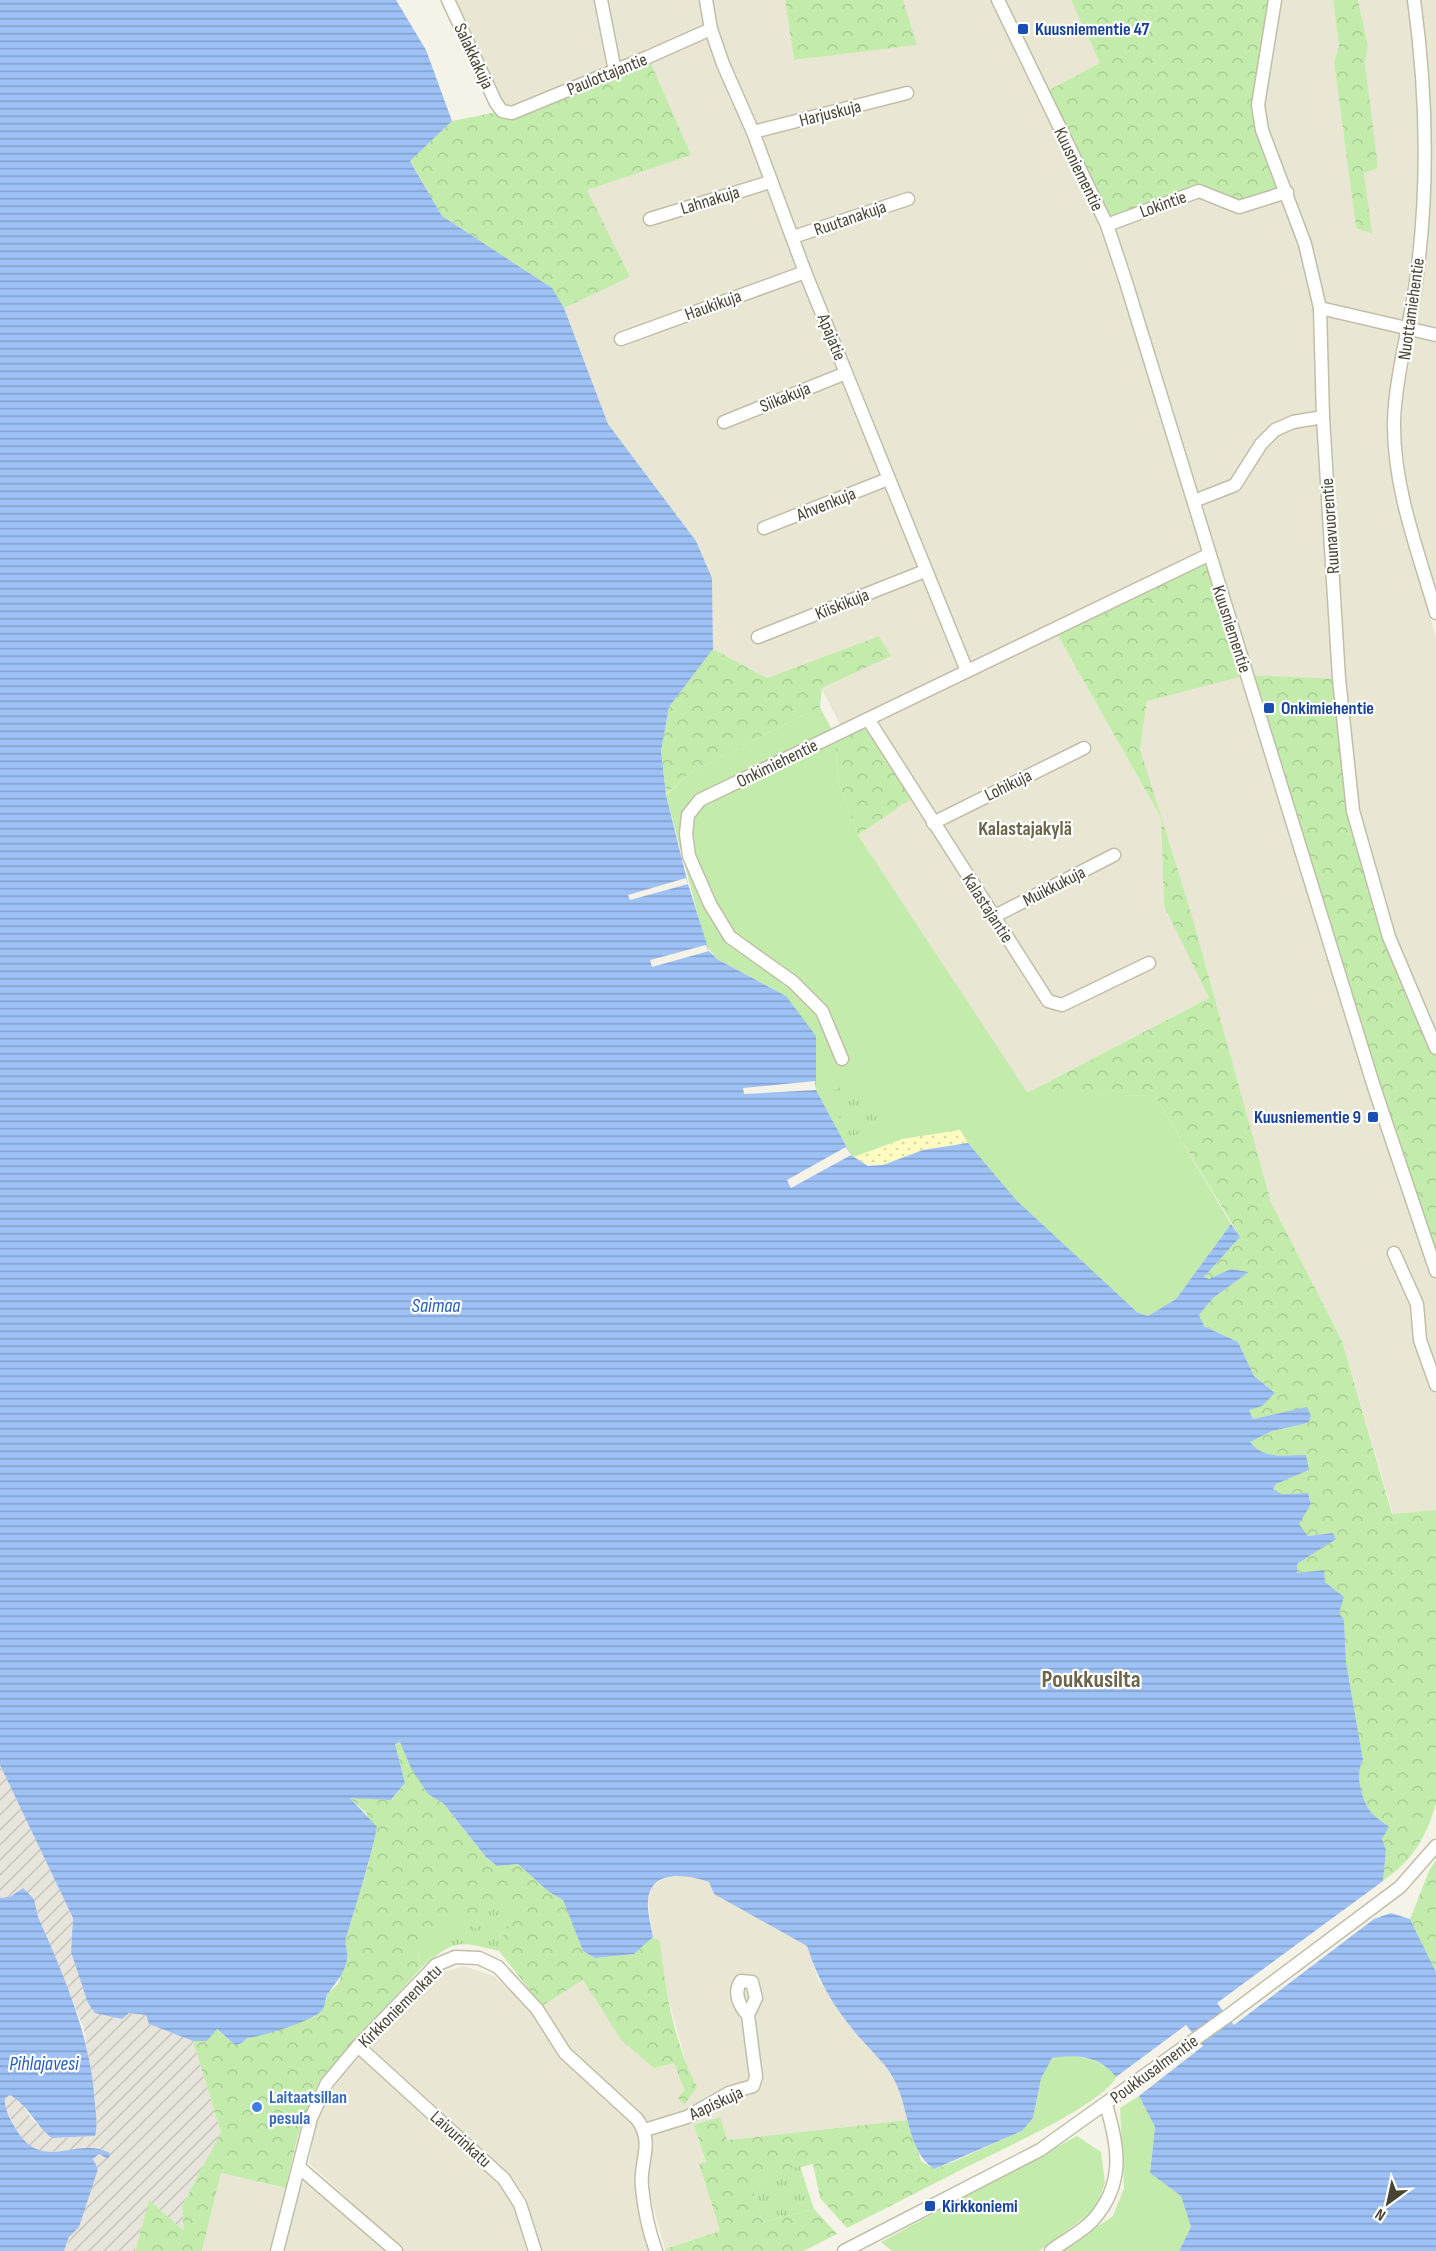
<svg xmlns="http://www.w3.org/2000/svg" width="1436" height="2251" viewBox="0 0 1436 2251" font-family="'Sofia Sans Condensed',sans-serif">
<style>
.residential{fill:#e9e7d4;fill-rule:evenodd}
.industrial{fill:url(#industrial-furrows)}
.grass{fill:#c3ecac}
.forest{fill:url(#forest-crowns)}
.sand{fill:url(#sand-dots)}
.park{fill:url(#park-tufts)}
.water{fill:url(#water-rules)}
.pier{fill:#f5f3e7}
.lines{fill:none;stroke-linecap:round;stroke-linejoin:round}
.minor-casing{stroke:#c1bea8;stroke-width:15}
.minor{stroke:#fff;stroke-width:12}
.transit-dot{fill:#1a4fb4;stroke:#fff;stroke-width:2}
.shop-dot{fill:#3f7fe0;stroke:#fff;stroke-width:2}
.labels{text-anchor:middle;stroke-width:4.5;stroke-linejoin:round;paint-order:stroke}
.transit-label{font-size:18px;font-weight:bold;fill:#164399;stroke:#fff;text-anchor:start}
.street-label{font-size:18px;fill:#484535;stroke:#fff}
.shop-label{font-size:18px;font-weight:bold;fill:#366cbe;stroke:#fff;text-anchor:start}
.neighbourhood-label{font-size:20px;font-weight:bold;fill:#6c654b;stroke:#fff}
.water-label{font-size:20px;font-style:italic;fill:#255fbe;stroke:#fff}
.district-label{font-size:24px;font-weight:bold;fill:#6c654b;stroke:#fff}
</style>
<defs>
<pattern id="industrial-furrows" width="10" height="10" patternUnits="userSpaceOnUse" patternTransform="scale(1.5)"><rect width="10" height="10" fill="#e7e4dc"/><path d="M-1 1l2-2M0 10L10 0M9 11l2-2" fill="none" stroke="#c8c5bd"/></pattern>
<pattern id="forest-crowns" width="20" height="18" patternUnits="userSpaceOnUse" patternTransform="scale(1.5)"><rect width="20" height="18" fill="#c3ecac"/><path d="M2 6a3 3 0 1 1 6 0M12 15a3 3 0 1 1 6 0" fill="none" stroke="#a9cc95"/></pattern>
<pattern id="sand-dots" width="8" height="8" patternUnits="userSpaceOnUse" patternTransform="scale(1.5)"><rect width="8" height="8" fill="#fcfbc0"/><path d="M2 2h.1M6 6h.1" fill="none" stroke="#dad8a6" stroke-width="1.8" stroke-linecap="round"/></pattern>
<pattern id="park-tufts" width="24" height="20" patternUnits="userSpaceOnUse" patternTransform="scale(1.5)"><rect width="24" height="20" fill="#c3ecac"/><path d="M3 7l-1-3M5 7V3M7 7l1-3M15 17l-1-3M17 17v-4M19 17l1-3" fill="none" stroke="#a9cc95"/></pattern>
<pattern id="water-rules" width="6" height="5" patternUnits="userSpaceOnUse" patternTransform="scale(1.5)"><rect width="6" height="5" fill="#9ec1f6"/><path d="M0 2.5h6" fill="none" stroke="#839fc8"/></pattern>
</defs>
<rect width="100%" height="100%" fill="#f5f3e7"/>
<g class="residential">
<path d="M448 0H785L794 60 916 45 903 0H1071L1101 63 1049 90 1258 105 1275 0H1333L1339 47 1334 62 1356 228 1371 234 1364 173 1377 168 1365 63 1368 44 1358 0H1436V591L1409 496 1399 423 1401 401 1417 330 1405 329 1389 421 1396 496 1436 637V1048L1248 675 1436 1271V1510L1393 1514 1342 1341 1271 1202 1192 916 1161 820 1164 906 1209 998 1027 1093 858 835 916 795 843 730 821 688 890 656 879 636 767 678 713 649 712 578 696 541 608 424 564 308 630 277 502 111ZM1056 632 1147 701 1140 749 1160 817Z"/>
<polygon points="686,1874 709,1882 714,1894 807,1946 818,1979 861,2040 879,2058 898,2086 908,2120 727,2140 694,2125 706,2162 699,2165 720,2231 665,2249 647,2185 651,2130 569,2050 542,2006 583,1980 621,2040 674,2063 684,2091 678,2098 684,2104 697,2087 688,2069 664,1984 660,1941 653,1937 648,1900 652,1888 665,1877"/>
<polygon points="464,1966 494,1976 530,2009 560,2055 633,2123 639,2135 641,2147 635,2186 650,2251 541,2251 526,2198 509,2174 369,2046 438,1974"/>
<polygon points="360,2056 499,2184 514,2208 527,2251 404,2251 309,2163 316,2120 333,2088"/>
<polygon points="221,2173 286,2188 271,2251 202,2251"/>
<polygon points="306,2178 388,2251 283,2251 298,2193"/>
</g>
<polygon class="industrial" points="0,1765 73,1918 71,1952 129,2013 146,2015 149,2024 193,2041 221,2132 182,2206 184,2232 149,2200 135,2251 64,2251 88,2197 98,2169 93,2159 99,2154 94,2150 41,2152 32,2148 20,2136 4,2106 5,2098 10,2095 20,2101 31,2118 52,2138 95,2136 97,2128 94,2090 84,2029 38,1917 34,1899 0,1898"/>
<g class="grass">
<path d="M820 707 835 736 838 781 858 835 1027 1092 1155 1096 1231 1224 1176 1299 1148 1316 1137 1312C1080 1259 997 1197 960 1130L903 1139 854 1157 851 1155 816 1090 786 996 717 959 706 945 666 795 691 772Z"/>
<path d="M1069 2055C1088 2058 1104 2061 1116 2077 1104 2105 989 2155 957 2172L953 2162 1022 2131 1033 2118 1041 2079 1052 2058Z"/>
<polygon points="1139,2096 1155,2127 1150,2172 1181,2196 1191,2227 1179,2251 1061,2251 1113,2216 1124,2188 1120,2108"/>
<polygon points="1077,2136 1101,2152 1105,2183 1095,2210 1039,2251 892,2251 881,2242"/>
</g>
<g class="forest">
<polygon points="785,0 903,0 917,45 794,60"/>
<polygon points="1071,0 1275,0 1258,105 1287,192 1239,207 1198,191 1109,220 1049,90 1100,63"/>
<polygon points="1333,0 1358,0 1368,45 1365,63 1378,168 1364,173 1372,234 1356,228 1334,62 1339,47"/>
<polygon points="648,57 691,155 587,190 630,277 564,308 551,288 442,216 410,160 452,121 502,111"/>
<path d="M1208 555 1247 675 1339 679 1353 811 1389 937 1436 1048V1271L1247 675 1147 701 1140 749 1192 916 1271 1202 1342 1341 1392 1514 1436 1510V1803C1426 1838 1413 1860 1383 1881L1386 1850 1382 1839 1389 1827C1383 1822 1375 1817 1370 1811 1361 1798 1355 1774 1363 1760L1346 1662 1344 1620 1297 1574V1564L1335 1539 1332 1533 1308 1536 1298 1524 1311 1504 1308 1493 1282 1494 1273 1489 1276 1484 1308 1470 1306 1456C1284 1456 1264 1460 1249 1442L1272 1431 1308 1423 1306 1408 1253 1419 1249 1410 1274 1392 1254 1376 1238 1342 1203 1325 1199 1314 1213 1298 1249 1272 1231 1269 1209 1280 1204 1277 1240 1237 1155 1096 1027 1093 1209 998 1164 906 1161 818 1056 632Z"/>
<polygon points="879,636 891,656 822,688 820,707 691,772 666,794 661,751 669,707 713,649 767,678"/>
<polygon points="868,719 917,795 858,835 838,781 835,736"/>
<path d="M400 1742 428 1794 444 1804 486 1857 497 1866 518 1864 549 1892 563 1900 583 1951 595 1958 634 1954 653 1937 660 1941C665 1990 674 2043 697 2087L684 2105 678 2098 684 2090 674 2063 654 2068 621 2040 583 1980 542 2006 499 1951V1942L517 1913 418 1954 421 1968 322 2077C302 2112 294 2149 286 2188L221 2173 202 2251H135L149 2200 184 2231 182 2206 221 2132 193 2041H207L216 2029 235 2045 242 2043 247 2038 314 2017 323 2009 328 1993 338 1984 348 1958 345 1941 369 1862 367 1814 349 1797 392 1800 405 1783 395 1744Z"/>
<polygon points="1436,1860 1436,1972 1410,1919 1429,1871"/>
<polygon points="720,2117 727,2140 908,2120 921,2161 934,2169 953,2162 957,2172 847,2228 820,2198 813,2164 750,2181 763,2222 814,2209 837,2234 804,2251 666,2251 665,2249 720,2231 699,2164 706,2162 694,2125"/>
</g>
<path class="sand" d="M960 1130 968 1143C953 1146 935 1146 921 1151 894 1159 880 1174 854 1157L903 1139Z"/>
<g class="park">
<polygon points="858,1078 881,1122 850,1138 827,1094"/>
<path d="M501 1894 518 1913 499 1942V1951C456 1940 454 1940 421 1968L418 1954 459 1916 477 1929Z"/>
<polygon points="800,2166 814,2209 763,2222 750,2181"/>
</g>
<g class="water">
<path d="M0 0H396L426 50 452 121 410 161 442 216 552 288 564 308 608 424 696 541 712 578 713 649 669 707 661 751 666 795 688 884 709 951 717 959 786 996 816 1036V1090L851 1155 868 1166 883 1165 923 1150 968 1143 1016 1200 1137 1312 1148 1316 1176 1299 1231 1224 1240 1237 1204 1277 1209 1279 1231 1269 1249 1272 1213 1298 1199 1315 1204 1326 1238 1342 1254 1376 1275 1393 1262 1406 1249 1410 1253 1419 1307 1407 1311 1416 1308 1423 1272 1431 1250 1442C1264 1460 1285 1455 1306 1455L1309 1470 1276 1484 1273 1489 1282 1494 1308 1493 1311 1504 1299 1524 1308 1536 1333 1533 1336 1539 1297 1564V1573L1324 1570 1325 1582 1344 1597 1339 1613 1344 1620 1346 1662 1363 1760C1355 1774 1361 1798 1370 1811 1375 1817 1383 1822 1389 1827L1382 1839 1386 1850 1383 1881 1217 2003 1234 2025 1374 1919 1391 1913 1410 1919 1436 1972V2251H1179L1191 2227 1181 2196 1150 2173 1155 2127 1139 2096 1203 2046 1186 2025 1116 2077C1100 2056 1076 2054 1052 2058L1041 2079 1033 2118 1022 2131 934 2169C909 2152 909 2115 898 2088 890 2067 873 2053 859 2037 835 2009 818 1981 807 1946L714 1894 709 1882C688 1875 652 1868 648 1900 647 1911 651 1926 653 1937L634 1954 595 1958 583 1951 563 1900 549 1892 518 1864 497 1866 486 1857 444 1804 428 1794 411 1768 400 1742 395 1744 405 1783 391 1800 350 1798 377 1827C369 1865 357 1901 346 1938 344 1945 349 1953 347 1960 344 1974 337 1981 329 1992 325 1996 326 2004 323 2009 317 2020 261 2037 247 2038L242 2043 235 2045 217 2029 207 2041H193L149 2024 146 2015 129 2013 122 2019 95 2013 88 2003 71 1952 73 1918 0 1765Z"/>
<path d="M23 1888 34 1899 38 1917C65 1978 91 2038 95 2104 96 2115 98 2126 95 2136L52 2138C36 2126 28 2105 10 2095L5 2098C4 2109 10 2119 16 2129 42 2174 77 2135 110 2153L108 2159 99 2154 93 2159 98 2169 79 2227 69 2237 64 2251H0V1898L10 1897Z"/>
</g>
<g class="pier">
<polygon points="686,878 688,884 630,900 628,895"/>
<polygon points="706,945 709,951 652,967 650,960"/>
<polygon points="815,1081 816,1090 744,1094 743,1088"/>
<polygon points="846,1147 851,1155 791,1188 787,1180"/>
</g>
<g class="lines">
<g class="minor-casing">
<g id="minor">
<polyline points="448,0 496,103 502,111 512,113 648,57 711,29"/>
<polyline points="601,0 615,71"/>
<polyline points="706,0 711,29 723,64 753,132 805,272 967,671"/>
<polyline points="998,0 1107,225 1125,279 1374,1087 1436,1271"/>
<polyline points="1275,0 1258,105 1262,130 1305,244 1320,308 1323,417 1339,679 1353,811 1389,937 1436,1048"/>
<path d="M1414 0C1427 94 1429 188 1416 282 1410 325 1395 379 1394 422 1393 487 1418 551 1436 613"/>
<polyline points="753,132 907,93"/>
<polyline points="650,219 770,182"/>
<polyline points="1107,225 1199,191 1239,207 1287,192"/>
<polyline points="793,237 908,199"/>
<polyline points="1320,308 1436,335"/>
<polyline points="621,339 805,272"/>
<polyline points="724,422 846,373"/>
<polyline points="1194,501 1235,485 1261,444 1275,430 1293,422 1323,417"/>
<polyline points="764,528 888,479"/>
<polyline points="758,637 925,571"/>
<polyline points="868,719 1048,1001 1062,1005 1149,963"/>
<polyline points="933,823 1084,748"/>
<polyline points="993,917 1114,855"/>
<polyline points="842,1059 822,1011 793,982 730,937 710,904 689,856 686,834 688,815 700,800 1208,555"/>
<polyline points="1394,1253 1417,1304 1420,1340 1436,1385"/>
<polyline points="358,2046 504,2179 520,2204 535,2251"/>
<path d="M645 2130 687 2117 729 2093 753 2086 756 2077 748 2015 756 1998 752 1982 741 1981C733 1992 739 2006 748 2015"/>
<polyline points="300,2168 396,2251"/>
<path d="M277 2251 311 2118 327 2083 358 2046 436 1965 455 1957 479 1958 498 1967 537 2009 565 2053 637 2119C655 2144 639 2161 642 2187 644 2208 649 2232 656 2251"/>
<polyline points="844,2251 1040,2150 1229,2015 1400,1887 1436,1846"/>
<path d="M1051 2251C1064 2241 1082 2232 1093 2220 1125 2184 1119 2147 1106 2105"/>
</g>
</g>
<use href="#minor" class="minor"/>
</g>
<g class="transit-dot">
<rect x="1017" y="23" width="12" height="12" rx="3"/>
<rect x="1263" y="702" width="12" height="12" rx="3"/>
<rect x="1367" y="1111" width="12" height="12" rx="3"/>
<rect x="924" y="2200" width="12" height="12" rx="3"/>
</g>
<circle class="shop-dot" cx="257" cy="2107" r="6"/>
<g class="labels">
<g class="transit-label">
<text x="1035" y="35">Kuusniementie 47</text>
<text x="1281" y="714">Onkimiehentie</text>
<text x="1361" y="1123" text-anchor="end">Kuusniementie 9</text>
<text x="942" y="2212">Kirkkoniemi</text>
</g>
<g class="street-label">
<text transform="translate(474 56) rotate(65)" y="6">Salakkakuja</text>
<text transform="translate(607 74) rotate(-22)" y="6">Paulottajantie</text>
<text transform="translate(830 113) rotate(-14)" y="6">Harjuskuja</text>
<text transform="translate(1079 169) rotate(64)" y="6">Kuusniementie</text>
<text transform="translate(710 200) rotate(-17)" y="6">Lahnakuja</text>
<text transform="translate(1163 204) rotate(-20)" y="6">Lokintie</text>
<text transform="translate(850 218) rotate(-19)" y="6">Ruutanakuja</text>
<text transform="translate(713 305) rotate(-20)" y="6">Haukikuja</text>
<text transform="translate(1411 309) rotate(-82)" y="6">Nuottamiehentie</text>
<text transform="translate(832 337) rotate(68)" y="6">Apajatie</text>
<text transform="translate(785 397) rotate(-22)" y="6">Siikakuja</text>
<text transform="translate(826 504) rotate(-22)" y="6">Ahvenkuja</text>
<text transform="translate(1330 526) rotate(-94)" y="6">Ruunavuorentie</text>
<text transform="translate(842 604) rotate(-22)" y="6">Kiiskikuja</text>
<text transform="translate(1232 629) rotate(72)" y="6">Kuusniementie</text>
<text transform="translate(777 763) rotate(-26)" y="6">Onkimiehentie</text>
<text transform="translate(1008 785) rotate(-26)" y="6">Lohikuja</text>
<text transform="translate(1054 886) rotate(-27)" y="6">Muikkukuja</text>
<text transform="translate(988 908) rotate(57)" y="6">Kalastajantie</text>
<text transform="translate(400 2006) rotate(-45)" y="6">Kirkkoniemenkatu</text>
<text transform="translate(1154 2069) rotate(-36)" y="6">Poukkusalmentie</text>
<text transform="translate(716 2103) rotate(-25)" y="6">Aapiskuja</text>
<text transform="translate(461 2139) rotate(42)" y="6">Laivurinkatu</text>
</g>
<g class="shop-label">
<text x="269" y="2103">Laitaatsillan<tspan x="269" dy="21">pesula</tspan></text>
</g>
<g class="neighbourhood-label">
<text x="1025" y="835">Kalastajakylä</text>
</g>
<g class="water-label">
<text x="436" y="1312">Saimaa</text>
<text x="44" y="2070">Pihlajavesi</text>
</g>
<g class="district-label">
<text x="1091" y="1687">Poukkusilta</text>
</g>
</g>
<g transform="translate(1388 2203) rotate(213)" stroke="#ffffff" stroke-width="4.5" paint-order="stroke">
<path d="M0-4.5L10 22L0 15L-10 22Z" fill="#484535"/>
<text y="-9" font-size="16" font-weight="bold" text-anchor="middle" fill="#484535">N</text>
</g>
</svg>
